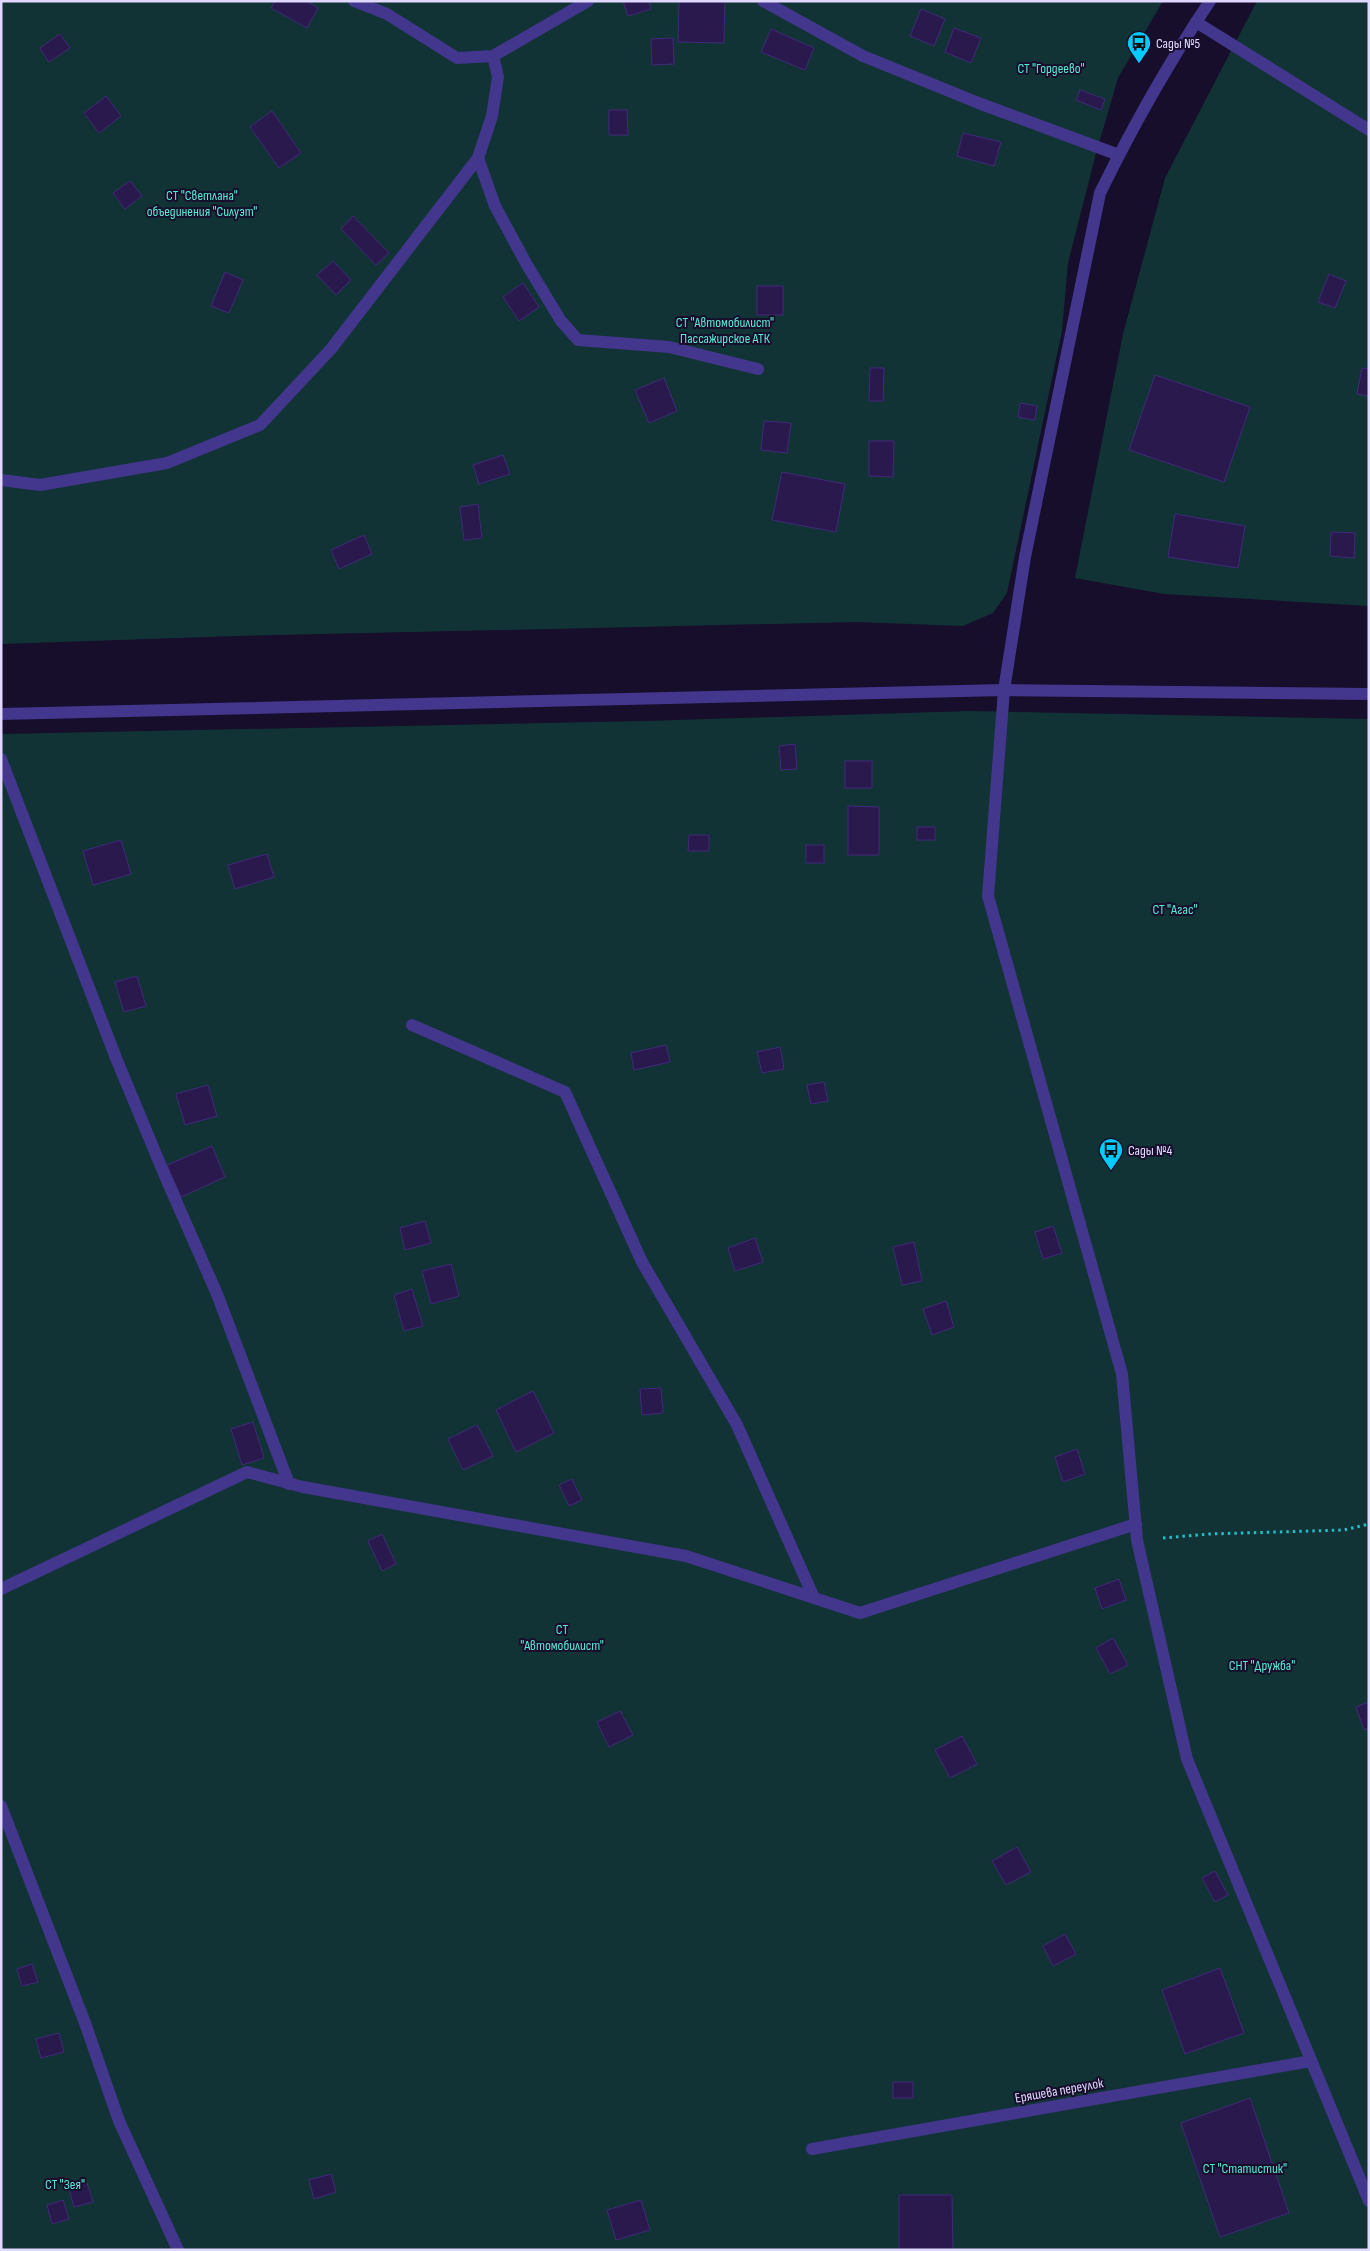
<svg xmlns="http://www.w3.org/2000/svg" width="1370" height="2251" viewBox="0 0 1370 2251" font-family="'Sofia Sans Condensed',sans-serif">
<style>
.green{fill:#113335}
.building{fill:#29194d;stroke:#42297b}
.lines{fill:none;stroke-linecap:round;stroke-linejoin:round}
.path{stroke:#26bdc5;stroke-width:3;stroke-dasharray:2.5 4;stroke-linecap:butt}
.lane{stroke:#43368d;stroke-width:12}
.street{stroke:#43368d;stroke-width:12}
.labels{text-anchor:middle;stroke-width:4;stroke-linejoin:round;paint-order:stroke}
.poi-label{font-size:14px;fill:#e1d8ff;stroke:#160e2b;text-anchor:start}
.park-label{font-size:14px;fill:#5ae9d5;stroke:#160e2b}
.street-label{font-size:14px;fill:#e1d8ff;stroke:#160e2b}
</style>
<rect width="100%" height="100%" fill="#160e2b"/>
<g class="green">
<polygon points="1,1 1163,1 1118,78 1095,157 1068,263 1062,331 1007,593 993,613 963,626 857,622 237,636 1,644"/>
<polygon points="1257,1 1369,1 1369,606 1164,594 1075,578 1123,334 1165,178"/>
<polygon points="970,711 1369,719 1369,2250 1,2250 1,734 645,721"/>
</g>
<g class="building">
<polygon points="275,1 306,1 318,8 307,28 271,8"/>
<polygon points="623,1 649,1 651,9 628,16"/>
<polygon points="679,1 725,1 724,43 678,42"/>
<polygon points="921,9 945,19 934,46 910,36"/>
<polygon points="954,28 981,38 971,63 945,52"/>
<polygon points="771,29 814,48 805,70 761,52"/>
<polygon points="60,34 70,48 49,62 40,48"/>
<polygon points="673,38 674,64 652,65 651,39"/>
<polygon points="1080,90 1105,99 1101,110 1076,100"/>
<polygon points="106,96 121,116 99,133 84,113"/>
<polygon points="609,110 627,110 628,135 609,135"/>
<polygon points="272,111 301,153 279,168 250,127"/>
<polygon points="963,133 1001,142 994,166 957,156"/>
<polygon points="130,181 142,196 125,209 113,193"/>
<polygon points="353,216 389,253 376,265 341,229"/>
<polygon points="333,261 351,280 336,295 317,275"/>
<polygon points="225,272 243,280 229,313 211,306"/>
<polygon points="1329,274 1346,281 1335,308 1318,302"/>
<polygon points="523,283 539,307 519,321 503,297"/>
<rect x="757" y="286" width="26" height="29"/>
<polygon points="870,368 884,368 883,401 869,401"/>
<polygon points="1362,368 1369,369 1369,396 1357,394"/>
<polygon points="1155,375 1250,407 1224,482 1129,450"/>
<polygon points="664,378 677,411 649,423 635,390"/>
<polygon points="1020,403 1037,406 1035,420 1018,417"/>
<polygon points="764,421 791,423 787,453 761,450"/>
<polygon points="869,441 894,441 893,477 869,476"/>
<polygon points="503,455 510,474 479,484 473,465"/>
<polygon points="782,472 845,484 836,532 772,520"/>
<polygon points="478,504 482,538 464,540 460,507"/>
<polygon points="1175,514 1245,526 1238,568 1168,557"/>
<polygon points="1331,532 1355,533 1354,558 1330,556"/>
<polygon points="364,535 372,554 339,569 331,550"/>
<polygon points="795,744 797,769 781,770 779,746"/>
<rect x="845" y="761" width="27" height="27"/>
<polygon points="848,806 879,807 879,855 848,855"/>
<rect x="917" y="827" width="18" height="13"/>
<polygon points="689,835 709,835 709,851 688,851"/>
<polygon points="121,840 131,874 93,885 83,851"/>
<rect x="806" y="845" width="18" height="18"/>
<polygon points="267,854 274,877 235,889 228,865"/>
<polygon points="137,976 146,1006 124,1012 115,982"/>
<polygon points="666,1045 670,1062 634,1070 631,1053"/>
<polygon points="780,1047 784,1069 762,1073 757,1052"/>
<polygon points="824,1082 828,1101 811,1104 807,1085"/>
<polygon points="208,1085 217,1116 185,1125 176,1094"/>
<polygon points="212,1146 225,1177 181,1197 167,1165"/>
<polygon points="425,1221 431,1243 405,1250 400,1228"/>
<polygon points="1053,1226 1062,1253 1043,1259 1035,1232"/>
<polygon points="755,1238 763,1262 735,1271 728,1248"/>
<polygon points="914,1242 922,1281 902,1285 893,1247"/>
<polygon points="451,1264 459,1296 431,1304 422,1271"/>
<polygon points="412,1289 423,1326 404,1331 394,1295"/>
<polygon points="946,1301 954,1327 932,1335 923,1309"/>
<polygon points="661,1388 663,1413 642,1415 640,1389"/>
<polygon points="533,1391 554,1433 516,1452 496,1410"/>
<polygon points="253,1422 264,1458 242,1465 231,1429"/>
<polygon points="477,1425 493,1456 463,1470 448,1439"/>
<polygon points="1077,1449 1085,1474 1063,1482 1055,1457"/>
<polygon points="572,1479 582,1500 569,1506 559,1485"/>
<polygon points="382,1534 396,1564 382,1571 368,1541"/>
<polygon points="1119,1579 1126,1600 1102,1609 1095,1588"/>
<polygon points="1113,1638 1128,1665 1110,1674 1096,1648"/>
<polygon points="1369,1702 1369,1728 1364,1730 1356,1707"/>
<polygon points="620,1711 633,1735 609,1747 597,1722"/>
<polygon points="962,1736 977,1764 950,1778 935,1750"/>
<polygon points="1017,1847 1031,1872 1006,1885 992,1861"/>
<polygon points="1215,1871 1228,1895 1215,1902 1202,1878"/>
<polygon points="1065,1934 1076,1954 1053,1966 1043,1946"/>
<polygon points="32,1964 38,1982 22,1986 17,1969"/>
<polygon points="1220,1968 1244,2033 1185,2054 1162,1990"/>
<polygon points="59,2033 64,2052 41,2058 36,2039"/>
<rect x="893" y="2082" width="20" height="16"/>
<polygon points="1250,2098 1289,2213 1220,2237 1181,2123"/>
<polygon points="331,2174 336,2192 314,2199 309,2180"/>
<polygon points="87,2183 93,2202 74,2207 69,2189"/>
<polygon points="899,2195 952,2195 953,2250 899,2250"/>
<polygon points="63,2200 69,2219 52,2224 47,2205"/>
<polygon points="641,2200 650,2230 616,2240 607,2210"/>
</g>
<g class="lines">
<polyline class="path" points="1163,1538 1209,1534 1344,1530 1369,1524"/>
<g class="lane">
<polyline points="478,158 495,206 527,265 561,321 578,340 669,347 758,369"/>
<polyline points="1,759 116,1058 165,1176 217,1294 289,1484"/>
<polyline points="412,1025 565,1092 642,1262 737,1425 814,1598"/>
<polyline points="1,1589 247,1472 303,1487 686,1556 860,1613 1136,1524"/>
<polyline points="1,1806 85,2023 119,2121 178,2250"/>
</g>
<g class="street">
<polyline points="354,1 387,14 457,58 493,56 588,1"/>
<polyline points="763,1 863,56 981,104 1119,155"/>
<path d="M1210 1C1169 62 1132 128 1100 193L1025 557 1004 690 988 896 1122 1374 1137 1540 1187 1759 1369 2201"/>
<polyline points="1196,22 1369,130"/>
<polyline points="1,480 40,485 167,463 260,425 331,349 478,158 492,116 498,77 493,56"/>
<polyline points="1,714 1004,690 1369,694"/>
<polyline points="812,2149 1311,2061"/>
</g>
</g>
<defs>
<g id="bus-pin" transform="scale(1.25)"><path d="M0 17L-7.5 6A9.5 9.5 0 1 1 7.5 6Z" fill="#04cbff" stroke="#160e2b"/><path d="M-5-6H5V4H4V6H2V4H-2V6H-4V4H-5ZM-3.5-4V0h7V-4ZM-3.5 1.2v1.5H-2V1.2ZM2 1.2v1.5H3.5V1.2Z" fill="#111"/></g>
</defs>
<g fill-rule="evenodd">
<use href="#bus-pin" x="1139" y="43"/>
<use href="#bus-pin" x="1111" y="1150"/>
</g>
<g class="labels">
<g class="poi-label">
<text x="1156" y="48">Сады №5</text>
<text x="1128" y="1155">Сады №4</text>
</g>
<g class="park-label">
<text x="1051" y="73">СТ "Гордеево"</text>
<text x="202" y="200">СТ "Светлана"<tspan x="202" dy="16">объединения "Силуэт"</tspan></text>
<text x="725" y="327">СТ "Автомобилист"<tspan x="725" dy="16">Пассажирское АТК</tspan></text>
<text x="1175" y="914">СТ "Агас"</text>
<text x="562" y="1634">СТ<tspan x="562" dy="16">"Автомобилист"</tspan></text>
<text x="1262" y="1670">СНТ "Дружба"</text>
<text x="1245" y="2173">СТ "Статистик"</text>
<text x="65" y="2189">СТ "Зея"</text>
</g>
<g class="street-label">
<text transform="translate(1059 2090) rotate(-10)" y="5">Еряшева переулок</text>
</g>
</g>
<rect width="1370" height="2251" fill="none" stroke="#e1d8ff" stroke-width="5"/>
</svg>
